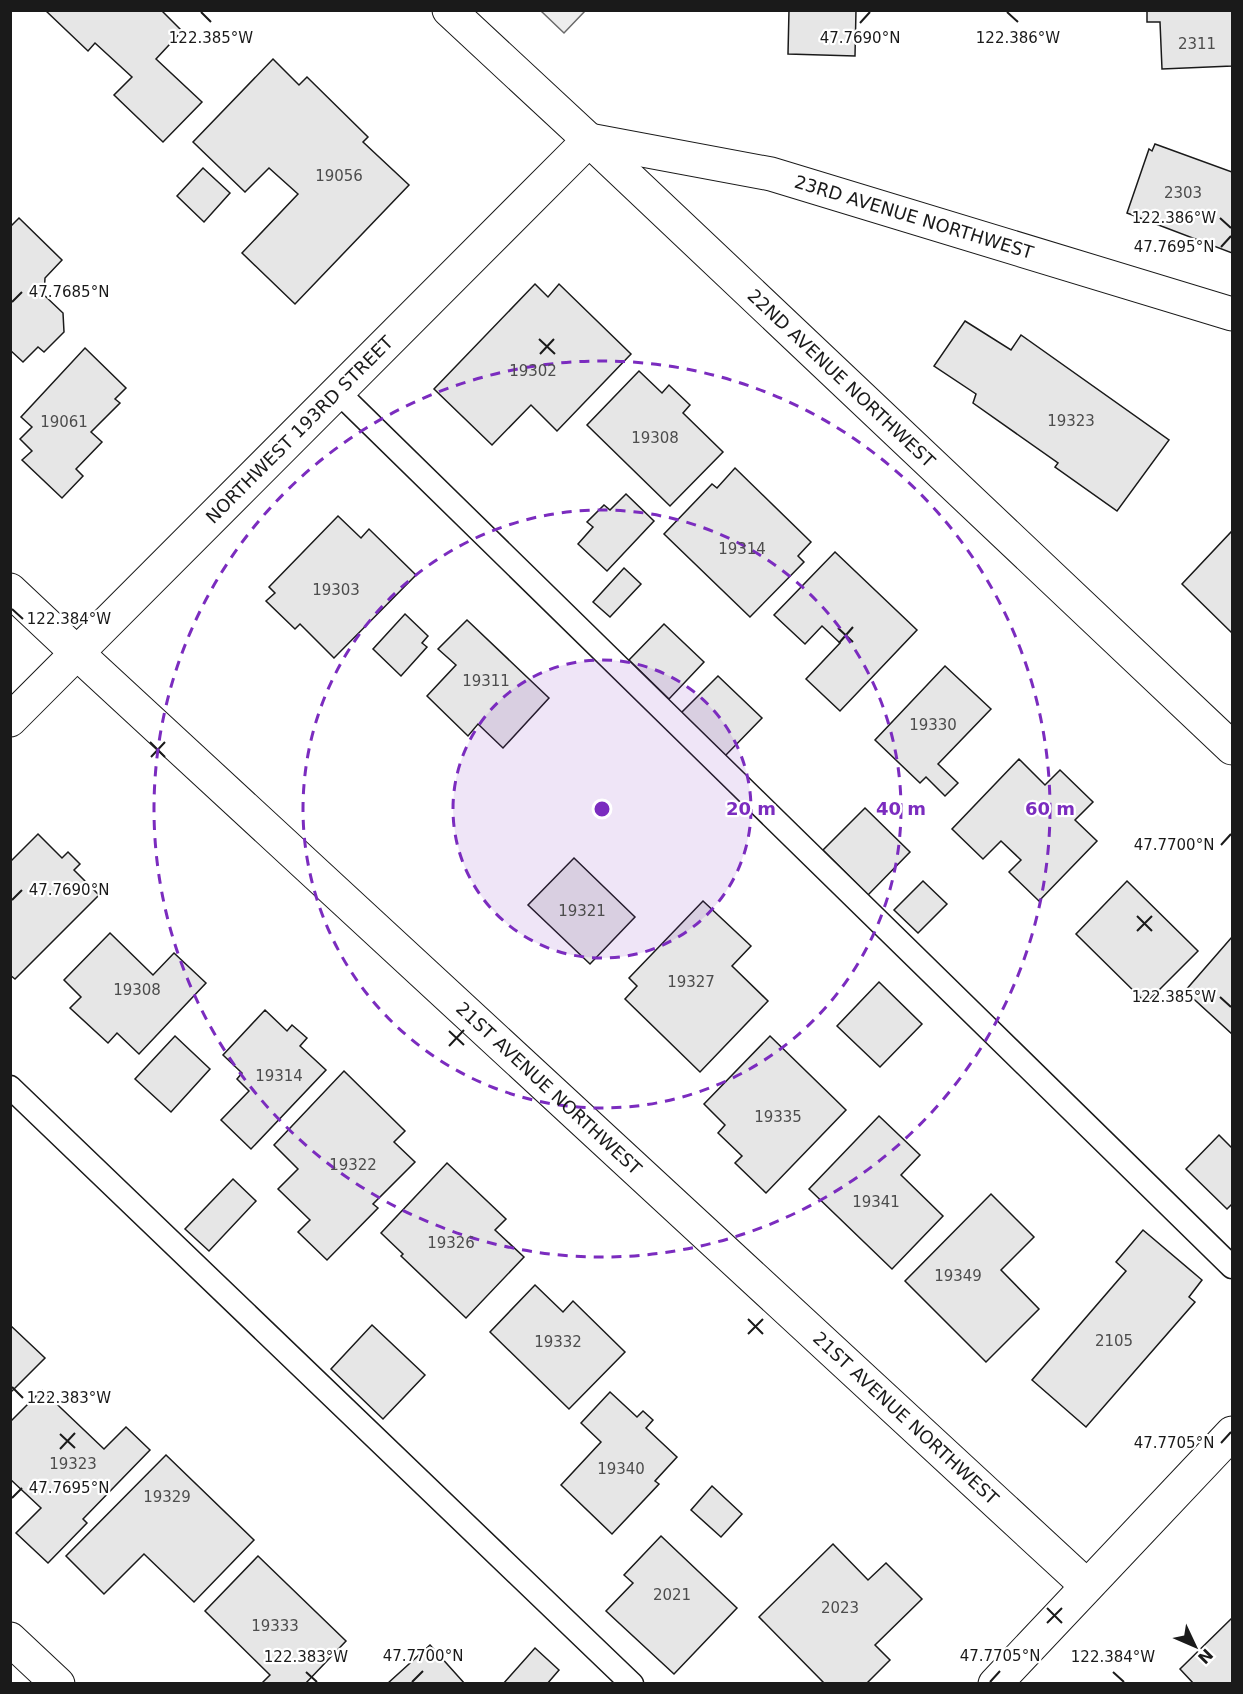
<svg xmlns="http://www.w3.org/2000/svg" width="1243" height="1694" viewBox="0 0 1243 1694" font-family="'DejaVu Sans',sans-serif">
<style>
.green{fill:#ededed;stroke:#6a6a6a;stroke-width:1.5}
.building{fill:#e6e6e6;stroke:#1a1a1a;stroke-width:1.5}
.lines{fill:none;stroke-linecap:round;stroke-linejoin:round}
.service-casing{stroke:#1a1a1a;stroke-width:25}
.minor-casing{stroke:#1a1a1a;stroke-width:35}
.tertiary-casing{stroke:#1a1a1a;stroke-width:35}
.service{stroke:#fff;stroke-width:22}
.minor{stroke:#fff;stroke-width:33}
.tertiary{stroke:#fff;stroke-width:33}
.ticks{fill:none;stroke:#1a1a1a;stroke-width:2}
.ring{fill:none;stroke:#7b2cbf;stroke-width:3;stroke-dasharray:10 8}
.labels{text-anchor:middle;stroke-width:4.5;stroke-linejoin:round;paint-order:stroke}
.number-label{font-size:15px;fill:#4d4d4d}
.street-label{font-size:18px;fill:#1a1a1a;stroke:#fff}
.ticks-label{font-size:15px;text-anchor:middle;fill:#1a1a1a;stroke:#fff;stroke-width:4.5;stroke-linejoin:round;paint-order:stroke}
.centre{fill:#7b2cbf;stroke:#fff;stroke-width:3}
.ring-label{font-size:18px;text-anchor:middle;font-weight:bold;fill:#7b2cbf;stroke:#fff;stroke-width:4.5;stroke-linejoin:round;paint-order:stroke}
</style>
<rect width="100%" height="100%" fill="#fff"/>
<polygon class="green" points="541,11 585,11 564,33"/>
<g class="building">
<polygon points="45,10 161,10 182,31 156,59 202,102 163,142 114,95 132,77 95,43 88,51"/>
<polygon points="789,10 856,10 855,56 788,54"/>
<polygon points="1147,10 1232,10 1232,66 1162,69 1160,22 1147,22"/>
<polygon points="273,59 299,85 307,77 368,137 363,142 409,185 295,304 242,253 298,194 269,168 245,192 193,142"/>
<polygon points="1155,144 1232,172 1232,253 1127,213 1149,149 1152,151"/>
<polygon points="203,168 230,193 204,222 177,196"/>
<polygon points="19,218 62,260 45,278 44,295 63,313 64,332 44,352 38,347 23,362 10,350 10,227"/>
<polygon points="535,284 548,297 559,284 631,354 557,431 531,405 492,445 434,389"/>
<polygon points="965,321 1011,350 1021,335 1169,440 1117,511 1055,467 1058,463 973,403 976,394 934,366"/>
<polygon points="85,348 126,388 115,399 120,403 91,432 102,442 76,469 83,476 62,498 22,460 32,451 20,439 32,427 21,417"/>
<polygon points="639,371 662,393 669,385 690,405 683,413 723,452 670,506 587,425"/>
<polygon points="735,468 811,542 798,556 804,562 750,617 664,534 712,484 717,488"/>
<polygon points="626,494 654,521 607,571 578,544 593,527 587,522 604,505 610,510"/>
<polygon points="338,516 361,538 369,529 416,575 334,658 300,624 295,629 266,601 275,593 269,587"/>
<polygon points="1232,531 1232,633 1182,584"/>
<polygon points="835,552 917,630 840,711 806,679 840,643 822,626 805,644 774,615"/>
<polygon points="624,568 641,584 610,617 593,602"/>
<polygon points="405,614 428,636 422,643 427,647 401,676 373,649"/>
<polygon points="467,620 549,698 503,748 478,724 468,736 427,696 456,665 438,649"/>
<polygon points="664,624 704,662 669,699 629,660"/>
<polygon points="945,666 991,709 938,764 958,783 945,796 926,777 920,783 875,740"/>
<polygon points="718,676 762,718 725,756 681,713"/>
<polygon points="1019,759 1045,785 1060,770 1093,802 1075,820 1097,841 1039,901 1009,872 1021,860 1001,841 983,859 952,829"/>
<polygon points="865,808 910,852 868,895 823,850"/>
<polygon points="38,834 62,858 68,852 80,864 74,870 99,895 15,979 10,975 10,862"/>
<polygon points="574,858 635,917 590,964 528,905"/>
<polygon points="923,881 947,904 918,933 894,910"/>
<polygon points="1127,881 1198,951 1146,1003 1076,934"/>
<polygon points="703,901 751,946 732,966 768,1001 700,1072 625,999 637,986 629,978"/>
<polygon points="110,933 153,975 174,953 206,983 139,1054 117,1033 108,1043 70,1008 81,997 64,980"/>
<polygon points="1232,937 1232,1034 1185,991"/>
<polygon points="879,982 922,1024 880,1067 837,1026"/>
<polygon points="265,1010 287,1031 292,1025 307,1038 300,1046 326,1070 251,1149 221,1120 249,1091 237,1079 242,1073 223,1055"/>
<polygon points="175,1036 210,1069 171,1112 135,1079"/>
<polygon points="770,1036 846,1110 766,1193 735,1163 742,1156 718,1133 725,1125 704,1104"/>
<polygon points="344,1071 405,1131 394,1142 415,1162 373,1204 378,1208 327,1260 298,1232 310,1220 278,1189 298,1169 274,1145"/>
<polygon points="879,1116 920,1155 901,1175 943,1216 892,1269 809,1189"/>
<polygon points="1219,1135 1232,1148 1232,1204 1227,1209 1186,1169"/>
<polygon points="447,1163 506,1219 495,1230 524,1257 466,1318 401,1256 403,1254 381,1233"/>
<polygon points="233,1179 256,1201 209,1251 185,1229"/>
<polygon points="991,1194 1034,1237 1001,1270 1039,1309 986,1362 905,1281"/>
<polygon points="1143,1230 1202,1280 1189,1297 1195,1302 1086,1427 1032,1380 1126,1271 1116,1262"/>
<polygon points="535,1285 563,1312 573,1301 625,1352 569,1409 490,1332"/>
<polygon points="10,1325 45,1358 10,1393"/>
<polygon points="372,1325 425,1375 383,1419 331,1369"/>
<polygon points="42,1390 104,1449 126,1427 150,1450 83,1519 87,1523 48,1563 16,1533 41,1508 10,1479 10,1422"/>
<polygon points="610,1392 637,1417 643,1411 653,1420 646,1428 677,1457 655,1481 659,1484 612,1534 561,1485 601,1442 581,1423"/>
<polygon points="166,1455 254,1540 194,1602 144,1554 104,1594 66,1556"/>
<polygon points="712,1486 742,1514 721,1537 691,1510"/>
<polygon points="661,1536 737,1608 674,1674 606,1611 633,1583 624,1575"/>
<polygon points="833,1544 868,1580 886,1563 922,1599 875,1645 890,1660 866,1684 825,1684 759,1617"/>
<polygon points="258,1556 346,1641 305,1684 261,1684 270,1675 205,1611"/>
<polygon points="1232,1618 1232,1684 1194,1684 1180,1669"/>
<polygon points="430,1645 465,1684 387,1684"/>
<polygon points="535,1648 559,1670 547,1684 503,1684"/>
</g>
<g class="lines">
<g class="service-casing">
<g id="service">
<polyline points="338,392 1232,1267"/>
<polyline points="10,1087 632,1684"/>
</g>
</g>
<g class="minor-casing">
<g id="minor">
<path id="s1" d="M449 10 589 140 1232 748"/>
<path id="s2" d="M10 590 77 653 1087 1586"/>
<path id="s3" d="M10 720 589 140 771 174 1232 314"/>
<polyline points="995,1684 1232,1433"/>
</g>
</g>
<g class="tertiary-casing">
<polyline id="tertiary" points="10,1639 58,1684"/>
</g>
<use href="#service" class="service"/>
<use href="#minor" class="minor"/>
<use href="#tertiary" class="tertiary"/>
</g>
<path class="ticks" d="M201 12 211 22M1007 12 1018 22M860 23 870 12M1220 218 1231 228M1221 247 1231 236M12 302 22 292M539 339 555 354M540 354 554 339M12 609 23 619M838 628 853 642M839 643 853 627M150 742 165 757M151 757 165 742M1221 845 1231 834M12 900 22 890M1137 916 1152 931M1137 931 1152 916M1220 997 1231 1007M449 1031 464 1045M449 1046 464 1030M748 1319 763 1334M748 1334 763 1319M12 1387 23 1398M60 1434 75 1448M1221 1443 1231 1432M60 1449 75 1433M12 1498 22 1488M1047 1608 1062 1623M1047 1623 1062 1608M306 1672 317 1682M1113 1672 1124 1682M412 1682 423 1671M990 1682 1000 1671"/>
<circle cx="602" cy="809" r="149" fill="#7b2cbf" fill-opacity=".12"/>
<g class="ring">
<circle cx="602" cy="809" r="149"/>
<circle cx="602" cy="809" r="299"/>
<circle cx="602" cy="809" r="448"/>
</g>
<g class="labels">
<g class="number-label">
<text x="1197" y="49">2311</text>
<text x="339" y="181">19056</text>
<text x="1183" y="198">2303</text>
<text x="533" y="376">19302</text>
<text x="1071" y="426">19323</text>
<text x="64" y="427">19061</text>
<text x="655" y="443">19308</text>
<text x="742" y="554">19314</text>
<text x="336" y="595">19303</text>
<text x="486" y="686">19311</text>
<text x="933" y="730">19330</text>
<text x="582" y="916">19321</text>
<text x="691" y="987">19327</text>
<text x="137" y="995">19308</text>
<text x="279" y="1081">19314</text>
<text x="778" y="1122">19335</text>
<text x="353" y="1170">19322</text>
<text x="876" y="1207">19341</text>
<text x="451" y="1248">19326</text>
<text x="958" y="1281">19349</text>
<text x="1114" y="1346">2105</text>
<text x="558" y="1347">19332</text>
<text x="73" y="1469">19323</text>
<text x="621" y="1474">19340</text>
<text x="167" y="1502">19329</text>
<text x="672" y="1600">2021</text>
<text x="840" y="1613">2023</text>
<text x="275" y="1631">19333</text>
</g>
<g class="street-label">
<text dy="6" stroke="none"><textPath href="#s3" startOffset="1154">23RD AVENUE NORTHWEST</textPath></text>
<text dy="6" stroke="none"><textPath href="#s1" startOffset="538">22ND AVENUE NORTHWEST</textPath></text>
<text dy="6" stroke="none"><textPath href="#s3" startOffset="410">NORTHWEST 193RD STREET</textPath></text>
<text dy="6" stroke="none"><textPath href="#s2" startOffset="734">21ST AVENUE NORTHWEST</textPath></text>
<text dy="6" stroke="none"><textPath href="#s2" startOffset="1220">21ST AVENUE NORTHWEST</textPath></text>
</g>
</g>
<g class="ticks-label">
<text x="211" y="43">122.385°W</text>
<text x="1018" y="43">122.386°W</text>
<text x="860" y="43">47.7690°N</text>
<text x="1174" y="223">122.386°W</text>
<text x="1174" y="252">47.7695°N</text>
<text x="69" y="297">47.7685°N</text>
<text x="69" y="624">122.384°W</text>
<text x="1174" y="850">47.7700°N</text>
<text x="69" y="895">47.7690°N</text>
<text x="1174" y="1002">122.385°W</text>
<text x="69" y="1403">122.383°W</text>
<text x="1174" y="1448">47.7705°N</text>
<text x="69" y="1493">47.7695°N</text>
<text x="423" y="1661">47.7700°N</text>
<text x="1000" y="1661">47.7705°N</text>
<text x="306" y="1662">122.383°W</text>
<text x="1113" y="1662">122.384°W</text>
</g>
<circle cx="602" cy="809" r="9" class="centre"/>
<g class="ring-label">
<text x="751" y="815">20 m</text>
<text x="901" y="815">40 m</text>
<text x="1050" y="815">60 m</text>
</g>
<rect width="1243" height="1694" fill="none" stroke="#1a1a1a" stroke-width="24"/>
<g transform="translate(1195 1646) rotate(134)" stroke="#ffffff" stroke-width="4.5" paint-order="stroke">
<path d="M0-4.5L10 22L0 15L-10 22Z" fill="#1a1a1a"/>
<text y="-9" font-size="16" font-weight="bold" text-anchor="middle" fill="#1a1a1a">N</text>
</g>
</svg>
